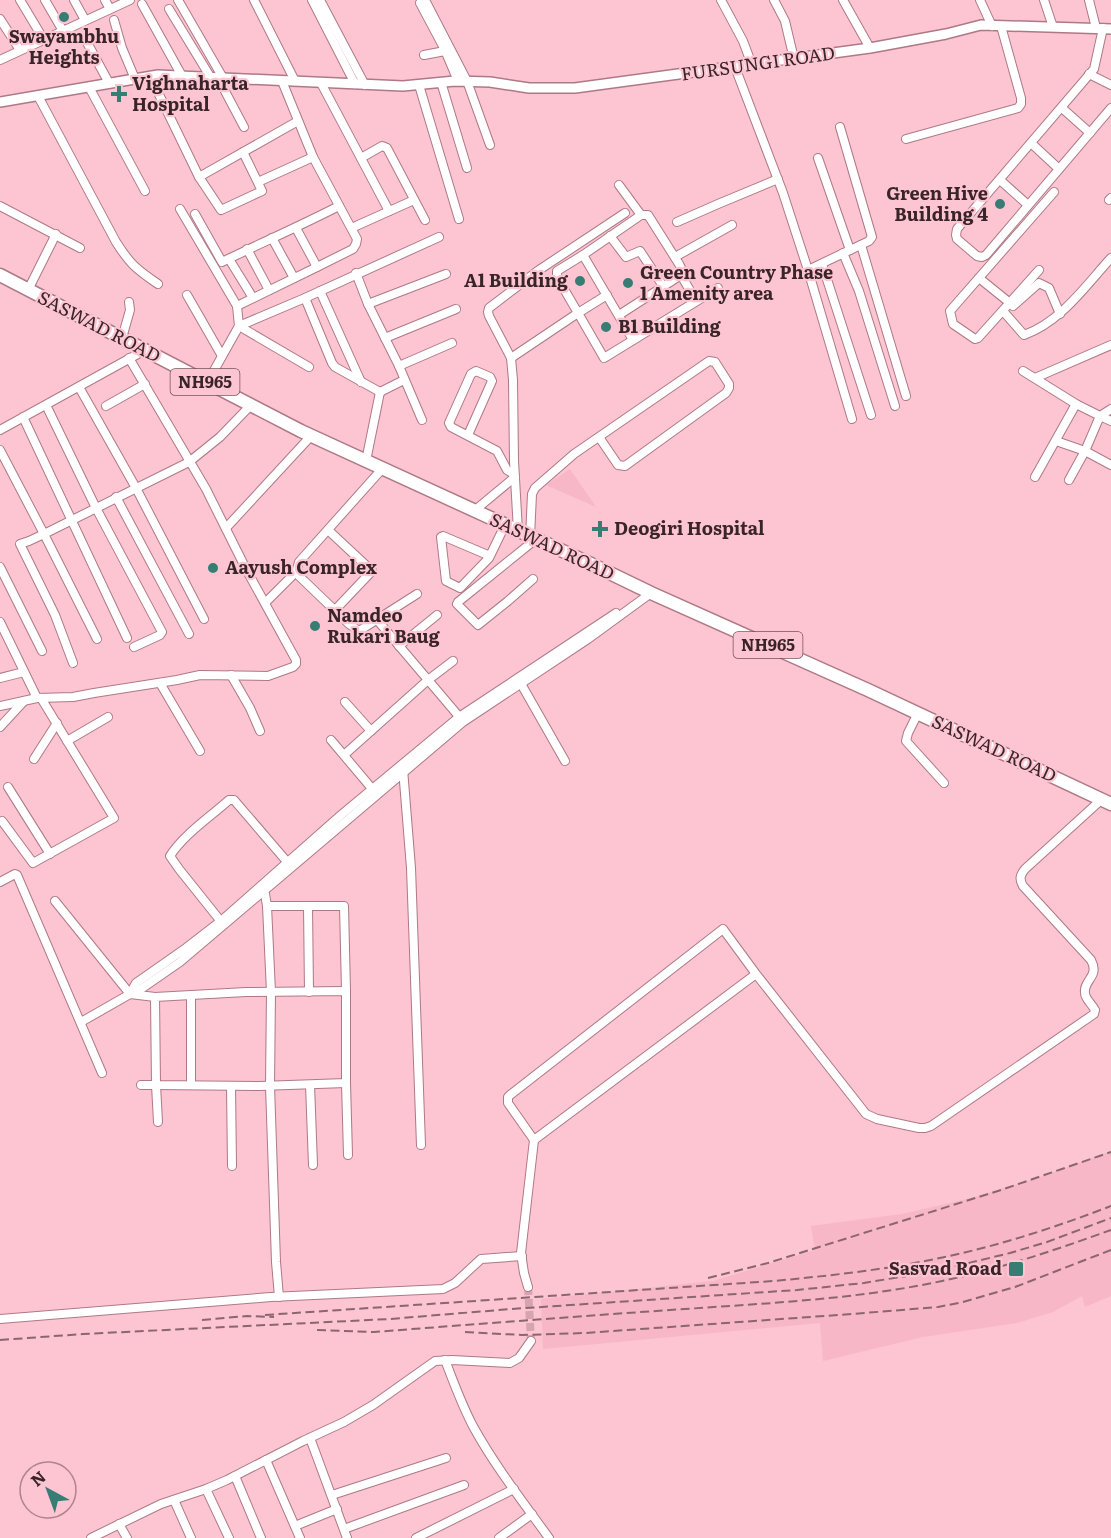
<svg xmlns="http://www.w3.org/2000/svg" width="1111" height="1538" viewBox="0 0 1111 1538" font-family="Literata,serif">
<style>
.built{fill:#f8b7c6}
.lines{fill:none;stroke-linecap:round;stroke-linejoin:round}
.minor-tunnel{stroke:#d6a4af;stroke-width:8;stroke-dasharray:8 4;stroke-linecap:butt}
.minor-casing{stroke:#ae7986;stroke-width:10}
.tertiary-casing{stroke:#ae7986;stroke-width:12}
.trunk-casing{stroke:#ae7986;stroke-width:15}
.minor{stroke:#fff;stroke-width:8}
.tertiary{stroke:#fff;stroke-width:9}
.trunk{stroke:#fff;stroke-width:12}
.rail{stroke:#8a666e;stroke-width:2;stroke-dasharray:9 4.5;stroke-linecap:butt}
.poi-dot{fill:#387d74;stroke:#fdc4d1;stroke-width:2}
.labels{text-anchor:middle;stroke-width:4.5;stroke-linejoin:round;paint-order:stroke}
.shield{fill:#fdc4d1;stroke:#74545b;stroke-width:1.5}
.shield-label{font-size:16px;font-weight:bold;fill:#392429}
.poi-label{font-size:18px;font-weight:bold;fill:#392429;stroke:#fdc4d1;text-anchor:start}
.street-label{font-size:18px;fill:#392429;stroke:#fdc4d1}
</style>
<rect width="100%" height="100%" fill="#fdc4d1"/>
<g class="built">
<polygon points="570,469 596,507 546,485"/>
<polygon points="1111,1151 1111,1296 1085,1307 1082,1296 1053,1312 1017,1323 923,1337 823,1361 820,1323 543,1349 541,1299 713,1281 815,1250 811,1226 902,1214 967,1199 1040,1177"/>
</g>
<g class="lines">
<polyline class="minor-tunnel" points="528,1287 531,1341"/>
<g class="minor-casing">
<g id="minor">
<polyline points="20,0 44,40"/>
<polyline points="45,0 63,31"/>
<polyline points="74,0 85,20"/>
<polyline points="105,0 110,9"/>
<polyline points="178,0 223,78"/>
<polyline points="254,0 295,81"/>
<polyline points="312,0 355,84"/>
<polyline points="320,0 365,85"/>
<polyline points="425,0 467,81 490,145"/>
<polyline points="721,0 743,41 752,65"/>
<polyline points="774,0 785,21 794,59"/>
<polyline points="843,0 870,48"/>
<polyline points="980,0 992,26"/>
<polyline points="1044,0 1053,27"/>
<polyline points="1089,0 1096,28"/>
<polyline points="420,3 444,48 458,81"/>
<polyline points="142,4 182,76"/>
<polyline points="169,9 211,78"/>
<polyline points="0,19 20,50"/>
<polyline points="114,20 122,48 135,79"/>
<polyline points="1103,28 1094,69 957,229 956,235 957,239 977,256 982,257 986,255 1111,108"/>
<polyline points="84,37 109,83"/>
<polyline points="424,55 445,51"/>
<polyline points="0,60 130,0"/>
<polyline points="735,67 783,193 808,270 852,419"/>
<polyline points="1089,74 1111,85"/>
<polyline points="150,76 199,177 221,210 262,191 243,152"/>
<polyline points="218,78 244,127"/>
<polyline points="441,82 467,168"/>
<polyline points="321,83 389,211"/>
<polyline points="419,85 459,219"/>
<polyline points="89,87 145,191"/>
<path d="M38 96 116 242C130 264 136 269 158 284"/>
<polyline points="1062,108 1090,133"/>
<polyline points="906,139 1018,108 1021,104 1021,98 1001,26"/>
<polyline points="1031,143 1059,169"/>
<polyline points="361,158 382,146 387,148 425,220"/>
<polyline points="818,158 850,250"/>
<polyline points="199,177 298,121"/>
<polyline points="1000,180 1028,205"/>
<polyline points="258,182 313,157"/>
<polyline points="619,185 641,215"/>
<polyline points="1109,200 1111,198"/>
<polyline points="0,206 80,248"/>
<polyline points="180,209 237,306 239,326 207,383"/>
<path d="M195 214 222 262C261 243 300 226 339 206"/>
<polyline points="677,222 718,204 778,179"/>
<polyline points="356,226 414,200"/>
<polyline points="296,228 317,267"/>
<polyline points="610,236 626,257 640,251 663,286"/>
<polyline points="272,238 294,278"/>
<polyline points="861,245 906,396"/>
<polyline points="247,249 269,290"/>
<polyline points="843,253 859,291 895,406"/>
<polyline points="583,255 633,340"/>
<polyline points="675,257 732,225"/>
<polyline points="229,259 253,298"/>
<polyline points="822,264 871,415"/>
<polyline points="808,270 869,241 872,237 840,127"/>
<polyline points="1039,270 978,338 975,339 953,324 950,311 1054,192"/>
<polyline points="356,273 368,304 399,366 422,420"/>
<polyline points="681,275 696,301"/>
<polyline points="979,278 1010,303"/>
<polyline points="28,290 56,234"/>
<polyline points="320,291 361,382"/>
<polyline points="187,295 222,356"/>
<polyline points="607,295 578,313 604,358 718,288"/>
<polyline points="305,298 332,363 335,367 380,392"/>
<polyline points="368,304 446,274"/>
<polyline points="237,306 315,268 353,249 356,244 357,239 313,157 282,81"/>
<polyline points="1013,306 1039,283 1049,288 1060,314"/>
<path d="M1003 311 1024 335C1061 322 1086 285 1111 258"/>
<polyline points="239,326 305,298 439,237"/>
<polyline points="239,326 309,367"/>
<polyline points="122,338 130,310 129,302"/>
<polyline points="385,338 456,309"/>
<polyline points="511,358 578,313 557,277 557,271 583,255 641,215 648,215 679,264 681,268 681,275 619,315"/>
<polyline points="399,366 452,343"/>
<polyline points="1023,371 1076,404 1100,416 1085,451 1069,480"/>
<polyline points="1035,378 1111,345"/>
<polyline points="79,387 136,488 204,619"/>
<polyline points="380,392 404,380"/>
<polyline points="46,405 96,508 162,632 160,635 134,647"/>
<polyline points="106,406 145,384"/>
<polyline points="1111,409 1100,416 1111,421"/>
<polyline points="23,417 127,638"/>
<polyline points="0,430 145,350"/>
<polyline points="468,435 492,381 490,377 476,371 471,374 449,423 451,427 497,451 507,470 514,474"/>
<polyline points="1056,441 1085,451 1111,465"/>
<polyline points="0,450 44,534 189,462 220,437 251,405"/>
<polyline points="366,461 380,392"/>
<polyline points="382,469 299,562 297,569 299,576 349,624 359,631 417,594"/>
<polyline points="1035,477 1076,404"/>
<polyline points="116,497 189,634"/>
<polyline points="474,511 515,477"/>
<polyline points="226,528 311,436"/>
<polyline points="328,530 372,571 335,610"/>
<polyline points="518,531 514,461 513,380 511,358 489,316 488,312 489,308 539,270 625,213"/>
<polyline points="530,537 532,494 535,488 574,454 709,361 715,362 729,384 729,388 726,393 625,466 618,465 599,437"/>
<polyline points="490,556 443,536 441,537 446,581 460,588 489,558 505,525"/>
<polyline points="0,567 42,651"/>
<polyline points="533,579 508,601 478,625 457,604 458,602 536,539"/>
<polyline points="265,603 297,571"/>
<polyline points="378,621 462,720"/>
<polyline points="0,622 37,698"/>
<polyline points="399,646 437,615"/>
<polyline points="73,663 55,615 20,544 29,541 44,534 97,639"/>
<polyline points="231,675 250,708 260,731"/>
<polyline points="0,678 24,672"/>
<polyline points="520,682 565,761"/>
<polyline points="160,683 200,751"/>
<polyline points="345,702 371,731"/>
<polyline points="0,706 37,698 73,697 94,693 177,680 200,675 268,676 293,667 296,664 296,660 246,569 206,489 129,358"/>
<polyline points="918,713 908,733 906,741 944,783"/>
<polyline points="0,727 24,701"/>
<polyline points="331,740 374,791"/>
<polyline points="67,741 108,717"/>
<polyline points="344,755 428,680 453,661"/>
<polyline points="34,759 57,723"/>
<polyline points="403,769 411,868 421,1145"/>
<polyline points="8,787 50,854"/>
<polyline points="2,821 33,863 114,818 41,698"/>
<polyline points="0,882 15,874 17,875 102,1073"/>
<polyline points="264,888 267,906 271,992 270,1086 276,1262 279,1297"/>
<polyline points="55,901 130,994 155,997 246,992 346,991 346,1083 260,1086 156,1085 155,997"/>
<polyline points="267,906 344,906 346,991"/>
<polyline points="308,906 309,992"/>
<path d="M223 924 179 869 170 856C183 835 210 817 229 800H234L289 864"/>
<path d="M756 974 723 929 510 1095 508 1097V1103L534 1140 756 974 866 1114 877 1119 919 1128H925L931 1126 1094 1014 1095 1010C1092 1004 1085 999 1085 993 1083 980 1100 977 1091 960L1023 886C1019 879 1020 875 1025 869L1101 800"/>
<polyline points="130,994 136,983 186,948 221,921 341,815 459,717 616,613"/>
<polyline points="191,995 191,1085"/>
<polyline points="81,1022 130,994 141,989 180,962 463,722 588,639 651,593"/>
<polyline points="346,1083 348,1155"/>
<polyline points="141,1085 156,1085 158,1122"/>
<polyline points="310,1085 313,1165"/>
<polyline points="231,1086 232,1166"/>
<polyline points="528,1287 524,1273 521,1253 534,1140"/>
<polyline points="0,1319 271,1297 443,1289 455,1283 481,1259 522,1256"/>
<path d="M445 1360C454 1383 462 1406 474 1428 495 1466 523 1502 549 1538"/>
<polyline points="310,1438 347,1538"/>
<polyline points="266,1460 300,1538"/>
<polyline points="235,1476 261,1538"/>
<polyline points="206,1489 229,1538"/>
<polyline points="332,1495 446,1458"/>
<polyline points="174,1500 191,1538"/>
<polyline points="119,1524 127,1538"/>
<polyline points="295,1526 337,1509"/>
<polyline points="344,1529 464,1485"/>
<polyline points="91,1538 161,1504 206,1489 227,1480 303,1441 344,1422 373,1405 435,1361 452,1360 510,1363 519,1358 531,1341"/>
<polyline points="416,1538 514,1489"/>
<polyline points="499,1538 532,1514"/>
</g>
</g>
<g class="tertiary-casing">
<polyline id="tertiary" points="0,102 158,75 403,86 455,81 490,82 529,88 575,88 870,48 946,34 981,25 1111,29"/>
</g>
<g class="trunk-casing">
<polyline id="trunk" points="0,275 301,431 591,564 651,593 868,690 1111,804"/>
</g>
<use href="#minor" class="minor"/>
<use href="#tertiary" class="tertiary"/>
<use href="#trunk" class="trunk"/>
<g class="rail">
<polyline points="708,1278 768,1263 1001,1190 1111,1152"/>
<path d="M265 1315 774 1281C825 1276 875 1271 925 1261 989 1249 1051 1229 1111 1206"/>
<polyline points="202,1320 247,1316 274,1317"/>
<path d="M317 1330 374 1332C478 1324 581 1316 685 1309 771 1303 858 1299 942 1281 1000 1269 1055 1250 1111 1230"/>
<polyline points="465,1332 522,1335 585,1333 852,1314 938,1307 963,1302 1015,1287 1111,1250"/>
<polyline points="0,1340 83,1334 390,1319 511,1309 797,1290 864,1283 936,1271 1010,1253 1047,1242 1111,1218"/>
</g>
</g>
<g class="poi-dot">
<circle cx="64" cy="17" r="6"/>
<path d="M116 85h6v6h6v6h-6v6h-6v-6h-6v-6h6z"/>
<circle cx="1000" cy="204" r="6"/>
<circle cx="580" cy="281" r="6"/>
<circle cx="628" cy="283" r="6"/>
<circle cx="606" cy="327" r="6"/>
<path d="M597 520h6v6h6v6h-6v6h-6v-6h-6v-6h6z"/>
<circle cx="213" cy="568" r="6"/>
<circle cx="315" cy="626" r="6"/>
<rect x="1008" y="1261" width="16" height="16" rx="3"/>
</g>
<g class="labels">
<g class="shield">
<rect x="170.5" y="369" width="69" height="26" rx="4.5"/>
<rect x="733.5" y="632" width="69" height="26" rx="4.5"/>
</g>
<g class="shield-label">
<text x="205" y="388">NH965</text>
<text x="768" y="651">NH965</text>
</g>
<g class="poi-label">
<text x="64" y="43" text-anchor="middle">Swayambhu<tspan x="64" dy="21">Heights</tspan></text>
<text x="132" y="90">Vighnaharta<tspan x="132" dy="21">Hospital</tspan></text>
<text x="988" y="200" text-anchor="end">Green Hive<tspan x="988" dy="21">Building 4</tspan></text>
<text x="640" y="279">Green Country Phase<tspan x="640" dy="21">1 Amenity area</tspan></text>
<text x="568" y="287" text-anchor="end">A1 Building</text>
<text x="618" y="333">B1 Building</text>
<text x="614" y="535">Deogiri Hospital</text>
<text x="225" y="574">Aayush Complex</text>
<text x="327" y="622">Namdeo<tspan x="327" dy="21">Rukari Baug</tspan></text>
<text x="1002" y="1275" text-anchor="end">Sasvad Road</text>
</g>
<g class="street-label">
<text transform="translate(758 64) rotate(-8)" y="6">FURSUNGI ROAD</text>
<text transform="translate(99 327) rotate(27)" y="6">SASWAD ROAD</text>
<text transform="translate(552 547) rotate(25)" y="6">SASWAD ROAD</text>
<text transform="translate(994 749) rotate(25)" y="6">SASWAD ROAD</text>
</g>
</g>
<g transform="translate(48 1490) rotate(319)"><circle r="28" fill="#fdc4d1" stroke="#af848e" stroke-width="1.5"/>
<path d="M0-4.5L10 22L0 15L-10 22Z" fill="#387d74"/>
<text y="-9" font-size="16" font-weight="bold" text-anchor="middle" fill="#392429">N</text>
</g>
</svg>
